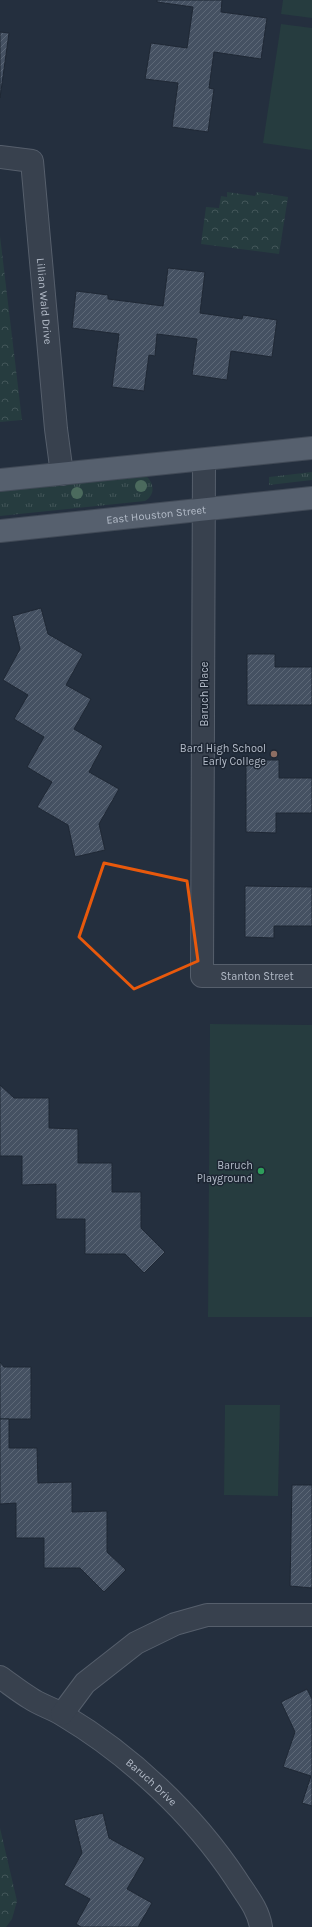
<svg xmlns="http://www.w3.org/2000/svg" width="312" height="1927" viewBox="0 0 312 1927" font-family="Karla,sans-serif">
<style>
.grass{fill:url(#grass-tufts)}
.forest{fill:url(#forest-crowns)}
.garden{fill:#263c3f}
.building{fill:url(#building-hatch);stroke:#1f2835}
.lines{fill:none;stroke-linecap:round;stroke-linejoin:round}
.minor-casing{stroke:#565f6c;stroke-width:24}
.major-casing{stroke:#414a57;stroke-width:24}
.minor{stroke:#38414e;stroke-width:22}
.major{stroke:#56606e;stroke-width:22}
.tree{fill:#4b6a5d}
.marked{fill:none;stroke:#e8590c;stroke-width:3;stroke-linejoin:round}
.education-dot{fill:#8d6e63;stroke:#1d2633;stroke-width:1.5}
.leisure-dot{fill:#2e9e5b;stroke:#1d2633;stroke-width:1.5}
.labels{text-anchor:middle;stroke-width:3;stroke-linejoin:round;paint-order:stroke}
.street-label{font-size:11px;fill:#b4bcc9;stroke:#1d2633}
.poi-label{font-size:11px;fill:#b4bcc9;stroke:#1d2633;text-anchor:end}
</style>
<defs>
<pattern id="grass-tufts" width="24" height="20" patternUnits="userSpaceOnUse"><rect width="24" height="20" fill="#263c3f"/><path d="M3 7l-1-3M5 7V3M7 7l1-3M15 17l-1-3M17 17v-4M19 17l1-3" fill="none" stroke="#435659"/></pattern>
<pattern id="forest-crowns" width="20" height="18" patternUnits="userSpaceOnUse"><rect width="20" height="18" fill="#263c3f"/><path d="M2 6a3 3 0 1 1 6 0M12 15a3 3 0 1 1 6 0" fill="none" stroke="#435659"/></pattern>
<pattern id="building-hatch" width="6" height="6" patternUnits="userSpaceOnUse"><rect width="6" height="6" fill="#455162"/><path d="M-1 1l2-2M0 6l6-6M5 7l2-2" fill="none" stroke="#5d6877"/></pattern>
</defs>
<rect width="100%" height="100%" fill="#242f3e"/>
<g class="grass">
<polygon points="312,472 312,480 269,485 269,477"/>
<path d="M145 475C154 482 156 495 145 501L0 516V490Z"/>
</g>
<g class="forest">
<polygon points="227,192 255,196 257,192 288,197 279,254 201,244 206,207 219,208 221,196 227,197"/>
<polygon points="0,236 22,420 0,422"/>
<polygon points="0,1828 17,1901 12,1919 6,1927 0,1927"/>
</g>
<g class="garden">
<polygon points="283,0 312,0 312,18 281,14"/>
<polygon points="281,24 312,28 312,150 263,143"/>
<polygon points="210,1024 312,1025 312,1317 208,1317"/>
<polygon points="225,1405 280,1405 278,1496 224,1495"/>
</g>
<g class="building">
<polygon points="157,0 222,0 221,12 267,18 261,59 214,52 209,88 214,89 208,132 172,127 178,83 145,79 151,43 187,48 193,7 157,2"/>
<polygon points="0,32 9,33 0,98"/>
<polygon points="168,268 205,272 200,313 242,319 243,315 277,320 272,357 231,351 227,380 192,375 197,339 157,334 155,356 149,355 144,391 112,387 119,334 72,328 76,291 108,295 108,299 163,306"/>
<polygon points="41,608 48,634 83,654 66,685 91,699 74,729 103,746 89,772 119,789 99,824 105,850 75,857 68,825 37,807 52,782 27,767 44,737 14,719 28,695 3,680 20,649 12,616"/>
<polygon points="247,654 275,654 275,667 312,667 312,705 247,705"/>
<polygon points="246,760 279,760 279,778 312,778 312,813 276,813 276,833 246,832"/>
<polygon points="245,886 312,887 312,926 274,926 274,938 245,937"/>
<polygon points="0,1085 14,1098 49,1098 49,1128 78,1129 78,1163 112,1163 112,1192 141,1192 141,1228 165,1252 144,1273 125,1254 85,1254 85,1219 56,1219 56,1184 22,1185 22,1156 0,1156"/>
<polygon points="0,1362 4,1367 31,1367 31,1419 0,1419"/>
<polygon points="0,1419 9,1419 9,1448 37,1448 38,1483 72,1482 72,1512 107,1511 107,1552 126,1570 104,1592 80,1568 44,1568 44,1538 16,1538 16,1503 0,1504"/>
<polygon points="292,1485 312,1485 312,1588 290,1586"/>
<polygon points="307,1689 312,1699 312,1806 302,1803 311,1776 283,1767 295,1732 281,1702"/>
<polygon points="103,1813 109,1838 145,1858 127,1889 152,1903 138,1927 81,1927 76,1924 90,1899 64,1885 82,1853 74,1820"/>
</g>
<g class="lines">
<g class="minor-casing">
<g id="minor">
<path id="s1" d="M0 157 32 161 56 429 62 474"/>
<path id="s2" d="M204 460 202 976H312"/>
<path id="s3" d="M0 1677C10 1684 20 1692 30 1698 40 1705 52 1708 63 1715 130 1755 193 1814 236 1879 246 1895 258 1908 261 1927"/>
<polyline points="62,1714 85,1683 136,1643 175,1624 207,1615 312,1615"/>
</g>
</g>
<g class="major-casing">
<g id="major">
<polyline points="0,480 312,448"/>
<path id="s4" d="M0 531 312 498"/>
</g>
</g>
<use href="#minor" class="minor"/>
<use href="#major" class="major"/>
</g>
<g class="tree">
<circle cx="141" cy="486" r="6"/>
<circle cx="77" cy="493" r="6"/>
</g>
<path class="marked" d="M104 863 187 881 198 961 134 989 79 937Z"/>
<circle class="education-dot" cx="274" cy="754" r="4"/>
<circle class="leisure-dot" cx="261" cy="1171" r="4"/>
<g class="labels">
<g class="street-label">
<text dy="4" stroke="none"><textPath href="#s1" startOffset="173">Lillian Wald Drive</textPath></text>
<text dy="4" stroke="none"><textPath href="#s4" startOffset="157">East Houston Street</textPath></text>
<text transform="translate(204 694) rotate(-90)" y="4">Baruch Place</text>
<text dy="4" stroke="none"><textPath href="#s2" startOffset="571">Stanton Street</textPath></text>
<text dy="4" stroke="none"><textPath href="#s3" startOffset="185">Baruch Drive</textPath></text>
</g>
<g class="poi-label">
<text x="266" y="752">Bard High School<tspan x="266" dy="13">Early College</tspan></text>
<text x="253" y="1169">Baruch<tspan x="253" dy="13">Playground</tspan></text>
</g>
</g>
</svg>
